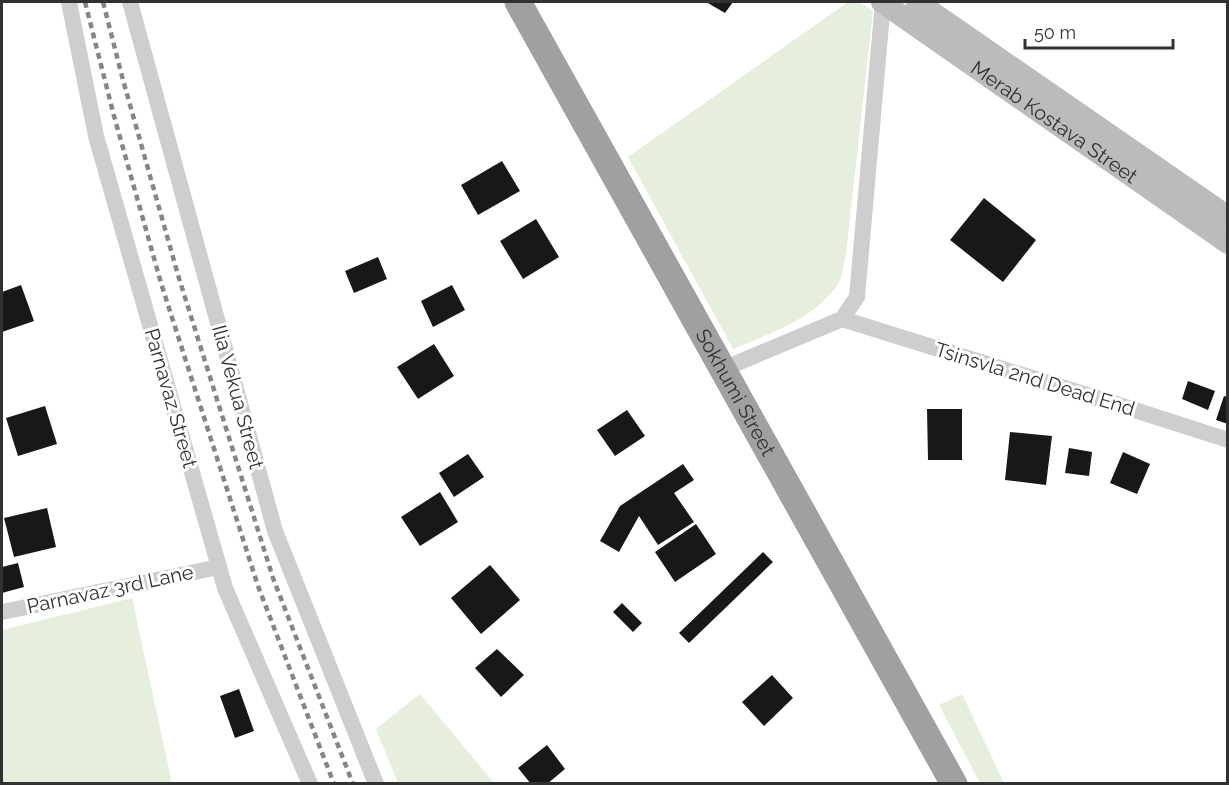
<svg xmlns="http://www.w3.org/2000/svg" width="1229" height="785" viewBox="0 0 1229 785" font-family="Raleway,sans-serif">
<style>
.green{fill:#e6eede}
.building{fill:#181818}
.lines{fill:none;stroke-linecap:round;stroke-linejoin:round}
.minor{stroke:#cecece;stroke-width:16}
.secondary{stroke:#bbb;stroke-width:22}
.trunk{stroke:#a0a0a0;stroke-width:27}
.rail{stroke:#868686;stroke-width:4.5;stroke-dasharray:6 4.5;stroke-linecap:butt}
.labels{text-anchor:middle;stroke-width:6;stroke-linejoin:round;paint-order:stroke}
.street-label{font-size:20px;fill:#313131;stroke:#fff}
</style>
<rect width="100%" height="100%" fill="#fff"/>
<g class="green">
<path d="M848 2H860L873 11 846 253C844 263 843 276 838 284 814 320 770 333 733 349L628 157Z"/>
<polygon points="132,598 172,783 2,783 2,630"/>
<polygon points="420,694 494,783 398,783 376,729"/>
<polygon points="962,694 1004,783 980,783 939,705"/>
</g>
<g class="building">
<polygon points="706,2 733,2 725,13"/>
<polygon points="502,161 520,191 478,215 461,185"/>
<polygon points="984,198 1036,240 1003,282 950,240"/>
<polygon points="536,219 559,257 523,279 500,241"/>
<polygon points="378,257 387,279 354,293 345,271"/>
<polygon points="21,285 34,321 2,332 2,292"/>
<polygon points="452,285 465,310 433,327 421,301"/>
<polygon points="434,344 454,376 418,399 397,367"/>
<polygon points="1188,381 1215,391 1208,410 1182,399"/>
<polygon points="1224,396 1228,397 1228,424 1216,420"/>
<polygon points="45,406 57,444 18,456 6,418"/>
<polygon points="927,409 962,409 962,460 928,460"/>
<polygon points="627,410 645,436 615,456 597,430"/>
<polygon points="1010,432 1052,436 1046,485 1005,480"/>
<polygon points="1069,448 1092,452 1089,476 1065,473"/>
<polygon points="1123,452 1150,464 1137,494 1110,483"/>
<polygon points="468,454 484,477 454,497 439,473"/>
<polygon points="683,464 694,480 674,493 694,522 658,545 639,516 619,552 600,541 620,506"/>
<polygon points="440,492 458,522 420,546 401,517"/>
<polygon points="47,508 56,547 14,557 4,518"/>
<polygon points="696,524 716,554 675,582 655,552"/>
<polygon points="763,552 773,562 689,643 679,633"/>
<polygon points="18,563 24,587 2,593 2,567"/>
<polygon points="490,565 520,600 481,634 451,598"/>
<polygon points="622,603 642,623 633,632 613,612"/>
<polygon points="497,649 524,675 501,697 475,668"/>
<polygon points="772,675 793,698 764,726 742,702"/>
<polygon points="239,689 254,731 235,738 220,696"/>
<polygon points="547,745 565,769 547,784 531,784 518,768"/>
</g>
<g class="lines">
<g class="minor">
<polyline points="69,2 96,136 225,588 310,784"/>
<polyline points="130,2 275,531 376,784"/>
<polyline points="842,319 1116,404 1228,440"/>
<polyline points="723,369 842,319 857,297 883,2"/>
<polyline points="2,612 219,567"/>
</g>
<g class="secondary">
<path id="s1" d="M882 2 1228 243"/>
<polyline points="917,2 1228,217"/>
</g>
<path class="trunk" id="s2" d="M518 2 954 784"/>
<g class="rail">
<polyline points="85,2 114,116 161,283 258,586 334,784"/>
<polyline points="103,2 123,80 178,275 273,578 353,784"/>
</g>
</g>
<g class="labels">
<g class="street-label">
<text dy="7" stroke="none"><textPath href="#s1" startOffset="210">Merab Kostava Street</textPath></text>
<text transform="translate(1035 379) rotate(17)" y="7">Tsinsvla 2nd Dead End</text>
<text dy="7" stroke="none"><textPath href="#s2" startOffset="447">Sokhumi Street</textPath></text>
<text transform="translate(238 397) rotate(75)" y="7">Ilia Vekua Street</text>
<text transform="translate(171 398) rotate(74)" y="7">Parnavaz Street</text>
<text transform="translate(110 589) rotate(-12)" y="7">Parnavaz 3rd Lane</text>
</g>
</g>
<rect width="1229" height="785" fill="none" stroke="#313131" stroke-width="6"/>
<path d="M1025 39v9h148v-9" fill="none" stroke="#313131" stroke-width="3"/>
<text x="1034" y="39" font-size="18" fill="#313131" stroke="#ffffff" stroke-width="4.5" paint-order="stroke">50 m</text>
</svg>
